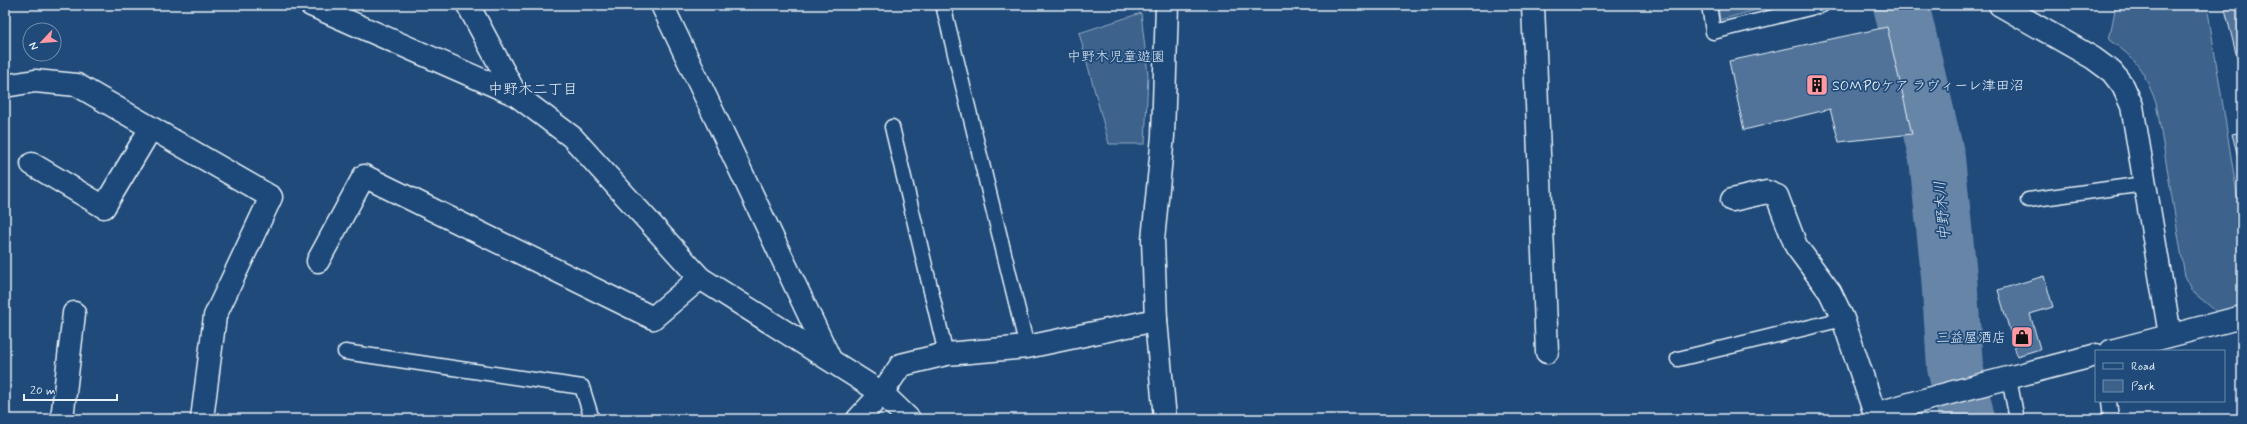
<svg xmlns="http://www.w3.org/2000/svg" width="2247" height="424" viewBox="0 0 2247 424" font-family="Mynerve,'Klee One',sans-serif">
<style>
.green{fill:#3c628c;stroke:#92aac2}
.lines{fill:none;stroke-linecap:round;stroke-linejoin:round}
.river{stroke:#6685a7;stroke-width:56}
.building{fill:#517399;stroke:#e8f1f8}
.service-casing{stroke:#e8f1f8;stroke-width:17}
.minor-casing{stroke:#e8f1f8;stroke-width:25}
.tertiary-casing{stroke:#e8f1f8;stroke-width:25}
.service{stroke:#1f4a7a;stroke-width:14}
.minor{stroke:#1f4a7a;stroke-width:22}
.tertiary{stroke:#1f4a7a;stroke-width:22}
.labels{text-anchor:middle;stroke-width:3.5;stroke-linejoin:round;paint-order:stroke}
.park-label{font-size:14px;fill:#d7e3ed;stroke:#1f4a7a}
.poi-label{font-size:14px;fill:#e8f1f8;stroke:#1f4a7a;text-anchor:start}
.neighbourhood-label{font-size:15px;fill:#e8f1f8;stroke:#1f4a7a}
.water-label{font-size:15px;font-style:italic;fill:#d4e1ec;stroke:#1f4a7a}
</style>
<rect width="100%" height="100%" fill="#1f4a7a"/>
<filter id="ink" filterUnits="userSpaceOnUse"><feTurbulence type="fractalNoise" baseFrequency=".025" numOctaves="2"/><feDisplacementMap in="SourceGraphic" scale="8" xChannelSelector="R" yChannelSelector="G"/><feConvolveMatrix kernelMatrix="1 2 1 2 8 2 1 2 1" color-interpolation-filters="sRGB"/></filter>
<g filter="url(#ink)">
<g class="green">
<polygon points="1718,5 1774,5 1720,20"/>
<path d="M2116 5H2207L2242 226V305L2217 312 2194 293 2185 276 2156 102C2142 69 2138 60 2109 40Z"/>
<polygon points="1141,13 1148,75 1145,144 1109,144 1079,33"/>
</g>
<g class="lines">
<polyline class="river" points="1901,5 1937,158 1949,276 1955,367 1967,419"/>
</g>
<g class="building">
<polygon points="2224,5 2242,5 2242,78"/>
<polygon points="1887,27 1912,134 1839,142 1830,109 1744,130 1729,61"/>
<polygon points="2242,132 2242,172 2232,134"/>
<polygon points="2044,276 2053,307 2030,314 2040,349 2017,356 1998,290"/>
</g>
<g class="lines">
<g class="service-casing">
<g id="service">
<polyline points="943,5 1027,347"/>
<polyline points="1709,5 1713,32 1822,5"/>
<polyline points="892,127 946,354"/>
<polyline points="2028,200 2144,184"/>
<polyline points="345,352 582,387 592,419"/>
<polyline points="1678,359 1843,319"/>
<polyline points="2009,379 2017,419"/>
<polyline points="2109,401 2111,419"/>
</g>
</g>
<g class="minor-casing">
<g id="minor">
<polyline points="311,5 516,95 572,137 700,278 882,393 909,419"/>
<polyline points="468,5 516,95"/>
<polyline points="662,5 830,359"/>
<polyline points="1533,5 1547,352"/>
<polyline points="5,86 35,81 77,85 271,197 215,316 202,419"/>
<polyline points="32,164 104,207 151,128"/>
<polyline points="1732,200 1767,192 1777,196 1796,246 1830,292 1843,319 1875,414"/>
<polyline points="318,261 364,176 653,318 700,278"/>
<polyline points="2111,351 2242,317"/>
<polyline points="62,419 74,313"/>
<polyline points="858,419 882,393 901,365 946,354 1027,347 1156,320"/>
<polyline points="1165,419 1156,320 1153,240 1163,136 1167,5"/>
<path d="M1876 419 1875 414C1948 392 2022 375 2096 355"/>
</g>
</g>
<g class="tertiary-casing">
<polyline id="tertiary" points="2000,5 2093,58 2112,72 2123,86 2132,106 2170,335"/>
</g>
<use href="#service" class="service"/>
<use href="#minor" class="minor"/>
<use href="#tertiary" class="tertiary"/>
</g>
</g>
<defs>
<g id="building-square" transform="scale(1.15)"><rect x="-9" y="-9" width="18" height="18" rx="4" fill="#ff9aa2" stroke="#1f4a7a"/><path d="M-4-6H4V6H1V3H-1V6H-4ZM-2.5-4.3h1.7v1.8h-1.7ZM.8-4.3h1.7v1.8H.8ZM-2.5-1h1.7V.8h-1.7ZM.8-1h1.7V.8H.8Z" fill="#111"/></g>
<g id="shop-square" transform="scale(1.15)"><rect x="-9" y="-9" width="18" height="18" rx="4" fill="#ff9aa2" stroke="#1f4a7a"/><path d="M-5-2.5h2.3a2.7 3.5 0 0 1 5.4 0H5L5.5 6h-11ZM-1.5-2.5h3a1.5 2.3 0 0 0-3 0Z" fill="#111"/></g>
</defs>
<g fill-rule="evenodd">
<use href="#building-square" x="1817" y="85"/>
<use href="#shop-square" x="2022" y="337"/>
</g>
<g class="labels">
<g class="park-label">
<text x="1116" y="61">中野木児童遊園</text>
</g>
<g class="poi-label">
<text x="1832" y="90">SOMPOケア ラヴィーレ津田沼</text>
<text x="2006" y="342" text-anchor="end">三益屋酒店</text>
</g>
<g class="neighbourhood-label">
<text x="533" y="94">中野木二丁目</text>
</g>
<g class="water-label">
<text transform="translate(1942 211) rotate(-95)" y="5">中野木川</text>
</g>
</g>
<rect width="2247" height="424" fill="none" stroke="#1f4a7a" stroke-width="20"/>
<rect x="10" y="10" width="2227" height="404" fill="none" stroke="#e8f1f8" stroke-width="1.5" filter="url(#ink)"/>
<rect x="2095" y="350" width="130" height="52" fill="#1f4a7a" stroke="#6f8dac"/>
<rect x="2103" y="363" width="20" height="6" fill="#1f4a7a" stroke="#6f8dac"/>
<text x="2131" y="370" font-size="12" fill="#e8f1f8">Road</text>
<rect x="2103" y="380" width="20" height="12" fill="#3c628c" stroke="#6f8dac"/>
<text x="2131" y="390" font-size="12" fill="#e8f1f8">Park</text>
<g transform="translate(42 42) rotate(244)"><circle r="19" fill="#1f4a7a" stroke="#6f8dac"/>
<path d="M0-3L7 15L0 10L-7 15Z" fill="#ff9aa2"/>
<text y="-6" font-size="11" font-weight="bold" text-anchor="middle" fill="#e8f1f8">N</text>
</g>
<path d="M24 394v6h93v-6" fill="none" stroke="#e8f1f8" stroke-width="2"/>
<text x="30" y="394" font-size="12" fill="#e8f1f8" stroke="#1f4a7a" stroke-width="3" paint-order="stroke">20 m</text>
</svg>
